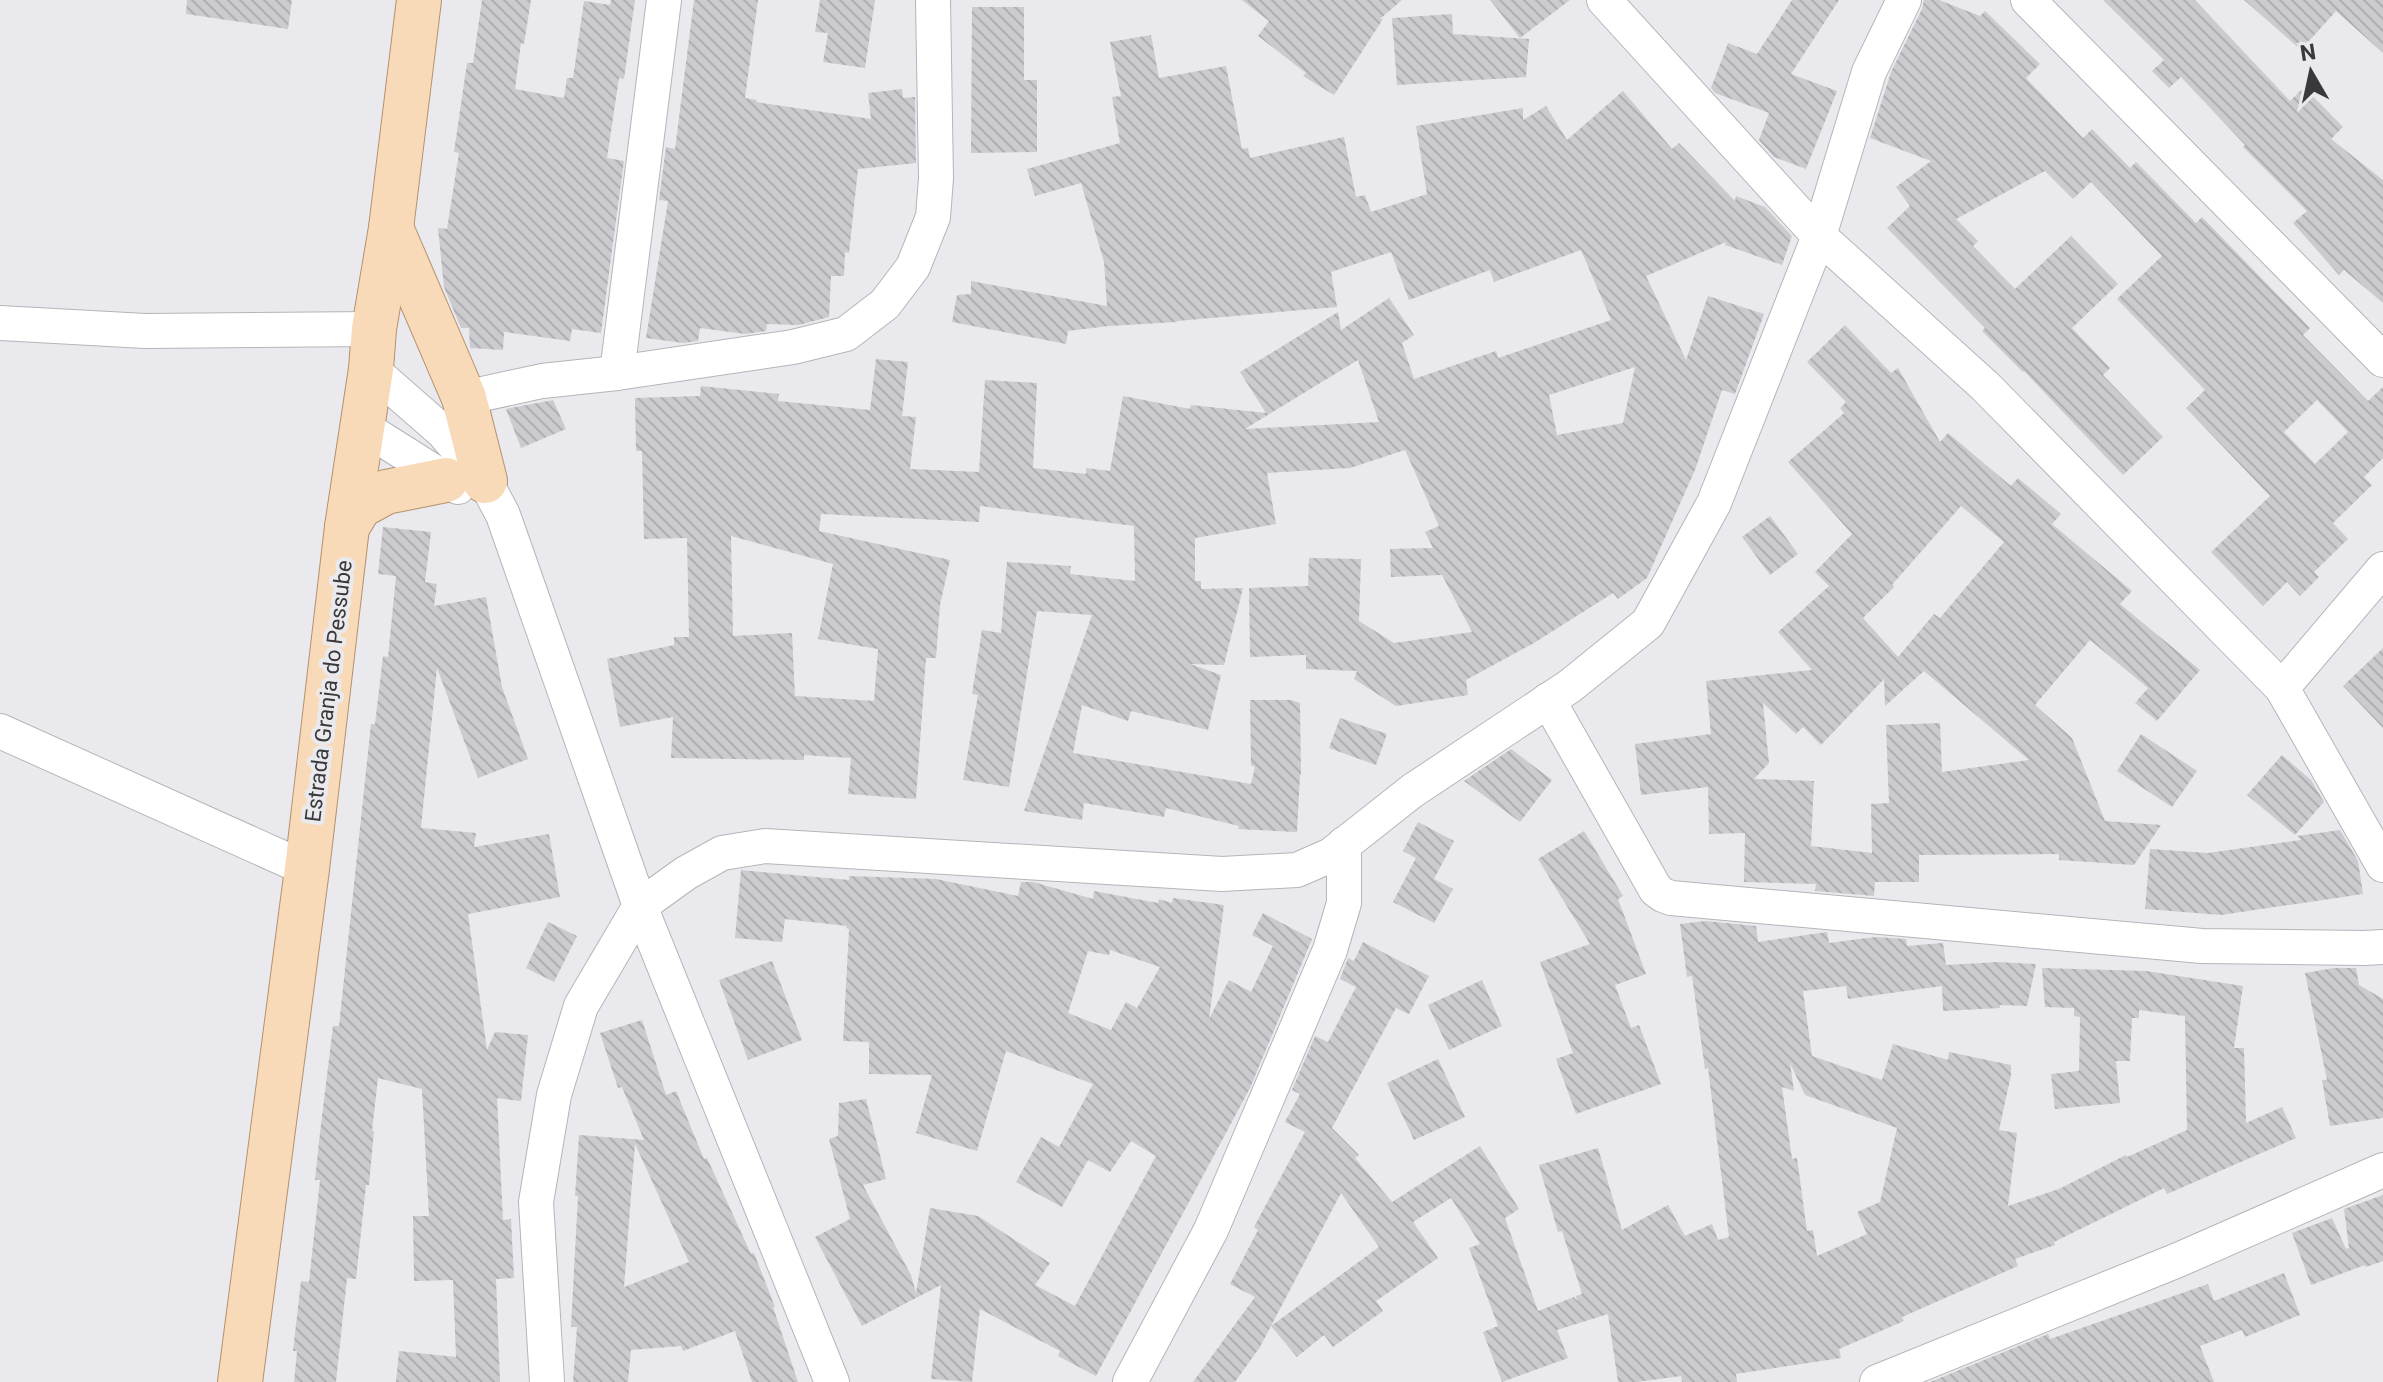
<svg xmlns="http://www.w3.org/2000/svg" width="2383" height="1382" viewBox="0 0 2383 1382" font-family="Roboto,sans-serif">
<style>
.building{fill:url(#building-back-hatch);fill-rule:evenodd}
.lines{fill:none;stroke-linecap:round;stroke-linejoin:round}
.minor-casing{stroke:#b5b5b9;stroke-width:36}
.major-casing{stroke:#b3916d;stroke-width:46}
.minor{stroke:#fff;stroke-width:34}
.major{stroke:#f8d9b8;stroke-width:44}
.labels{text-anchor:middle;stroke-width:8;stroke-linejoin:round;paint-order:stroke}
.street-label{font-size:22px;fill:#39393b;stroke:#eaeaee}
</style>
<defs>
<pattern id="building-back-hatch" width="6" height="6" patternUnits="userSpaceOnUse" patternTransform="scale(2)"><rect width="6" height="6" fill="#cacacf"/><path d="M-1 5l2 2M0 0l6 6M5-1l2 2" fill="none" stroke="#aeaeb3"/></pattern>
</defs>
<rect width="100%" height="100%" fill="#eaeaee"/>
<g class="building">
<polygon points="187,0 292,0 288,29 186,14"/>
<polygon points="482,0 531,0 524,44 521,43 515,89 564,98 567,78 573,78 584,1 610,5 611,0 635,0 624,79 619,78 607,158 624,161 601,333 572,329 570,341 504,332 503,350 470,348 469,328 461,328 444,287 438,228 447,229 459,153 454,152 467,63 473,63"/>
<polygon points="694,0 758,0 745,98 757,100 756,102 871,119 868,93 902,89 903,98 915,97 916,163 858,169 849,253 845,252 844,276 831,276 829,317 799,325 767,324 766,331 745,334 700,328 698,341 683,343 646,338 668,201 659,200 666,147 675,149"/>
<polygon points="820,0 875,0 865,68 823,62 828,33 815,32"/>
<polygon points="1242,0 1402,0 1380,19 1383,19 1334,95 1303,76 1306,73 1258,36 1269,21"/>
<polygon points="1490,0 1570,0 1520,38"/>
<polygon points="1792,0 1839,0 1791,74 1837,91 1806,169 1774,157 1759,140 1769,113 1715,93 1711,88 1728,43 1757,54"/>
<path d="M1924 0H1939L1980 16 1985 11 2040 64 2026 78 2083 138 2092 129 2130 168 2136 162 2196 223 2202 217 2310 328 2303 335 2368 401 2383 387V458L2364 477 2372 485 2333 523 2348 539 2314 572 2319 577 2300 596 2287 582 2263 606 2211 552 2270 496 2186 408 2205 390 2117 299 2162 256 2091 182 2073 199 2045 171 1956 219 1978 241 1973 246 2015 289 2071 236 2118 284 2072 328 2110 368 2103 375 2163 437 2123 475 2024 371 2023 372 1982 331 1985 328 1887 228 1910 206 1896 187 1931 161 1870 138 1891 72 1922 9ZM2317 400 2348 432 2315 464 2284 432Z"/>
<polygon points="2103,0 2195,0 2290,101 2304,87 2343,127 2331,139 2383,180 2383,303 2344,270 2339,275 2293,223 2307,211 2243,147 2245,145 2181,77 2169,88 2152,71 2164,60"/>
<polygon points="2244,0 2383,0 2383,53 2336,11 2301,50"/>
<polygon points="972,7 1024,7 1024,80 1037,80 1037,152 971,153"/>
<polygon points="1452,14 1453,34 1529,39 1526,77 1397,85 1392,18"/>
<path d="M1151 35 1159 78 1226 66 1242 149 1248 148 1250 158 1344 137 1356 197 1365 195 1371 212 1427 194 1416 126 1523 108V120L1546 106 1567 140 1623 91 1672 149 1679 143 1735 201 1736 196 1765 207 1792 236 1782 265 1725 245 1726 242 1646 276 1686 360 1708 296 1764 314 1735 394 1722 390 1695 470 1647 578 1618 599 1613 593 1534 643 1466 680 1468 695 1396 706 1354 679 1357 671 1306 669V655L1250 657 1249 588 1308 586 1309 558 1361 559 1359 621 1394 643 1472 632 1442 575 1391 577 1390 549 1433 548 1425 532 1439 526 1405 450 1350 468 1267 473 1276 524 1195 538V581H1201V589L1243 588 1224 665 1190 664 1221 675 1208 730 1131 711 1128 721 1082 705 1073 753 1251 784 1255 767 1251 765 1250 700H1291L1300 703 1301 775H1300L1297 832 1238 829 1239 826 1166 808 1164 817 1084 803 1082 820 1024 811 1092 615 1037 611 1009 787 963 780 978 695 972 694 982 630 1001 633 1007 562 1071 566 1070 574 1135 581 1134 526 980 506 979 522 821 514 819 531 950 560 940 605 936 658H926L916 799 848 794 851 758 804 755V760L671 758 673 717 620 727 607 659 674 645V637H689L687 538 644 539 642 451H636L635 398 700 396 701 386 779 394 778 401 870 410 876 359 908 362 902 416 916 417 910 469 979 472 985 380 1037 383 1033 468 1086 474V468L1110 471 1123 396 1190 409 1191 405 1266 413 1240 372 1338 312 1341 330 1389 298 1414 335 1402 343 1414 379 1496 351 1498 358 1611 320 1581 250 1494 282 1490 270 1409 300 1391 252 1331 272 1337 307 1177 321V322L1109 326 1068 331 1066 344 952 322 957 295 971 294V281L1107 306 1104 262 1081 183 1035 196 1027 169 1120 143 1112 97 1121 96 1110 42ZM1358 360 1379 422 1245 429 1271 413ZM1635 367 1623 423 1557 435 1549 395ZM731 536 833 564 818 639 878 649 874 701 795 696 792 633 733 636Z"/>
<path d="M1845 325 1891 373 1898 368 1940 442 1948 433 2011 486 2018 478 2061 514 2052 524 2132 591 2120 604 2200 670 2157 721 2135 703 2148 688 2090 640 2035 705 2072 738 2105 821 2161 825 2134 865 2059 860V854L1919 855V882H1875L1874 896 1815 891 1816 884 1744 882 1745 833 1709 834 1708 787 1641 795 1635 744 1711 734 1706 681 1812 670 1778 632 1829 586 1815 572 1852 534 1788 462 1844 413 1840 408 1846 402 1807 362ZM1961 506 2004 542 1940 618 1934 614 1898 657 1863 618 1894 587 1892 585ZM1924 671 2029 760 1942 772 1940 723 1886 725 1889 803 1871 804 1872 853 1811 846 1814 781 1754 779 1769 763 1763 703 1796 734 1803 727 1821 745 1884 679 1885 706Z"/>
<polygon points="553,400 566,429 521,448 506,409"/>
<polygon points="1770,516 1798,554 1770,575 1742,537"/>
<polygon points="383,527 431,532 425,582 437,584 434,606 486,597 502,687 528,759 478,778 437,668 421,828 476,833 474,847 549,834 560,897 468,914 487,1050 495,1032 528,1035 521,1101 497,1098 503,1220 511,1219 514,1278 496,1279 500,1382 396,1382 399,1351 456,1357 453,1280 414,1281 413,1216 429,1216 422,1089 378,1078 372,1131 374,1131 369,1185 366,1185 356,1279 347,1278 336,1382 294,1382 297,1351 293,1351 301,1281 309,1282 320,1180 315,1180 320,1133 333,1026 339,1026 371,724 375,724 383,656 388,657 396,576 378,574"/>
<polygon points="2383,648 2383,728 2343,686"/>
<polygon points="1340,718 1387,734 1376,765 1329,748"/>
<polygon points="2141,734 2197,771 2172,807 2117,771"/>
<polygon points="1511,749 1552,780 1520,822 1464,781"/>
<polygon points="2282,755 2311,780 2324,802 2295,835 2247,795"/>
<polygon points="1418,822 1454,841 1434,879 1453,889 1434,923 1393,902 1416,858 1403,851"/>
<polygon points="2340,830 2358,861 2363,894 2221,915 2145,909 2150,849 2208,853 2301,840 2297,836"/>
<polygon points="1584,831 1623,896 1618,899 1646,974 1615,985 1631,1028 1639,1025 1661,1084 1576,1114 1556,1059 1573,1053 1540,962 1590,944 1538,859"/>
<path d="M741 870 849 880V876L936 879 1018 896 1021 882H1033L1093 899 1094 891 1158 903 1159 899 1172 903 1173 898 1224 905 1209 1019 1229 980 1251 992 1273 946 1252 935 1263 913 1312 939 1250 1088 1096 1376 1058 1356 1060 1351 980 1309 972 1382 931 1379 941 1285 862 1326 815 1237 850 1219 829 1139 838 1136 839 1103 866 1099 886 1179 863 1185 911 1275 916 1293 930 1208 978 1216 1050 1263 1035 1285 1075 1306 1156 1156 1131 1141 1110 1172 1088 1160 1062 1207 1016 1182 1041 1137 1059 1147 1093 1084 1006 1051 977 1151 916 1133 932 1075 869 1074V1042L843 1041 849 929 846 928 847 926 785 919 782 942 735 938ZM1110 950 1160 967 1137 1008 1126 1002 1111 1030 1068 1013 1088 951 1109 955Z"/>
<path d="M1705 921 1756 926 1758 942 1827 932 1829 943 1875 937 1906 939 1907 946 1943 943 1946 965 1998 962 2036 964 2027 1006 2000 1005V1008L1943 1011 1942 986 1848 999 1846 986 1803 991 1812 1056 1882 1080 1893 1044 1948 1060 1949 1052 2011 1065V1075L1999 1130 2017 1133 2008 1206 2059 1189 2126 1155 2127 1157 2187 1130 2185 1016 2139 1010V1018H2132L2130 1061H2116L2120 1103 2055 1109 2051 1074 2079 1071 2080 1017 2074 1016V1008L2045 1007 2042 968 2146 971 2243 986 2234 1048H2244L2246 1123 2282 1107 2296 1138 2167 1194 2164 1188 2054 1242 2055 1245 2015 1259 2018 1266 1902 1317 1904 1321 1839 1349 1841 1358 1736 1374 1737 1382H1682L1681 1376 1637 1382H1618L1608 1314 1557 1330 1568 1358 1502 1382 1483 1332 1498 1326 1469 1248 1480 1244 1451 1198 1413 1222 1438 1258 1376 1301 1383 1311 1333 1347 1324 1335 1297 1357 1271 1326 1260 1347 1235 1382H1193L1255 1297 1230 1284 1258 1230 1254 1227 1305 1132 1285 1122 1300 1094 1292 1090 1315 1036 1328 1042 1356 987 1340 979 1348 958 1354 961 1363 942 1429 976 1409 1014 1396 1008 1332 1128 1359 1155 1355 1158 1392 1202 1480 1146 1519 1209 1505 1218 1538 1311 1574 1297 1577 1301 1576 1296 1582 1294 1562 1231 1558 1232 1539 1165 1598 1148 1622 1230 1668 1205 1685 1236 1712 1224 1718 1240 1729 1237 1708 1068 1705 1069 1692 976 1687 977 1680 924ZM1790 1063 1805 1095 1897 1128 1880 1202 1857 1212 1867 1234 1817 1256 1813 1230 1807 1231 1797 1158 1792 1159 1782 1087 1794 1091ZM1341 1193 1379 1247 1271 1326Z"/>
<polygon points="548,922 577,936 554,982 526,968"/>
<polygon points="772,961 802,1040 748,1060 719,980"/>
<polygon points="2334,968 2356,968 2359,985 2383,999 2383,1118 2330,1126 2322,1080 2327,1080 2305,973"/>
<polygon points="1482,980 1502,1026 1449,1050 1428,1005"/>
<path d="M642 1020 666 1095 676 1091 704 1159 707 1158 751 1254 754 1253 775 1307H773L798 1382H752L735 1331 683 1351 681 1346 631 1350 628 1382H573L577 1327H571L578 1196H575L579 1135 644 1140 622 1087 618 1088 600 1033ZM635 1144 689 1262 624 1287Z"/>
<polygon points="1438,1059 1465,1117 1414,1140 1387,1083"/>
<polygon points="2383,1195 2383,1261 2366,1267 2365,1265 2311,1285 2292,1233 2332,1218 2346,1249 2349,1248 2344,1209"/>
<polygon points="2284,1273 2300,1315 2245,1337 2242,1330 2200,1346 2214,1382 1930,1382 2048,1334 2050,1339 2208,1284 2214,1301"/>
</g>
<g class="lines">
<g class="minor-casing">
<g id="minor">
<polyline points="1604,0 1819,236 1985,386 2282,688 2383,865"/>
<polyline points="2028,0 2383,360"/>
<polyline points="0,323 145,331 374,329"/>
<polyline points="371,369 443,432 485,481 503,515 640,906 832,1382"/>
<polyline points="617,373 664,0"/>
<polyline points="464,398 542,381 617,373 793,347 846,334 885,304 913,267 933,217 936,178 933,0"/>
<polyline points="363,427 458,487"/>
<polyline points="2282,688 2383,569"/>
<polyline points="1548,700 1656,890 1663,895 1671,898 2202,946 2364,948 2383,947"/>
<polyline points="0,731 307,869"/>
<polyline points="547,1382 536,1202 554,1095 581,1006 640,906 686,873 722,853 765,846 1222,874 1297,870 1331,855 1412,791 1570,686 1648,623 1714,503 1819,236 1869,72 1904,0"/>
<polyline points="1130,1382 1211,1230 1330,950 1344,903 1344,844"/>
<polyline points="1877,1382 2178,1260 2383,1170"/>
</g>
</g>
<g class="major-casing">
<g id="major">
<polyline points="391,228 464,398 485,481"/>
<polyline points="347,527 360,506 386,492 446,480"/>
<polyline points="240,1382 307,869 347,527 371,369 374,329 391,228 419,0"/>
</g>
</g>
<use href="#minor" class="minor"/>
<use href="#major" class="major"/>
</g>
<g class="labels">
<g class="street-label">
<text transform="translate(328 691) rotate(-83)" y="8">Estrada Granja do Pessube</text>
</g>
</g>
<g transform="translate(2311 72) rotate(351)" stroke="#eaeaee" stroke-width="6" paint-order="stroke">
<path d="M0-6L14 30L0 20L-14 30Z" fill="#39393b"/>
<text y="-12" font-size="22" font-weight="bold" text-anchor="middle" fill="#39393b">N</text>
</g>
</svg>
